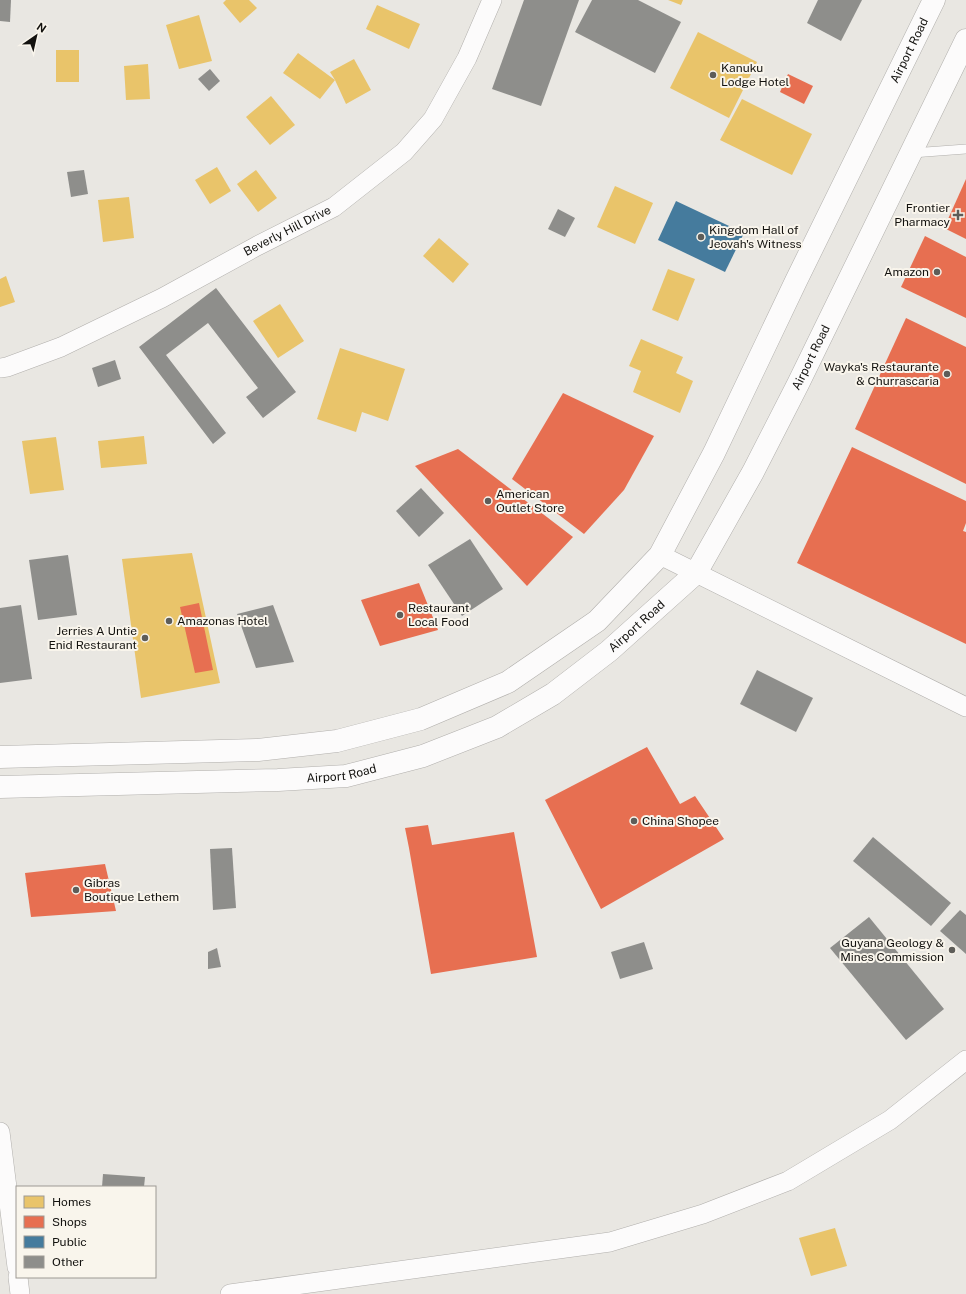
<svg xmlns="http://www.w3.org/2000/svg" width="966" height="1294" viewBox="0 0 966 1294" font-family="'Public Sans',sans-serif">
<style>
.homes{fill:#e9c46a}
.shops{fill:#e76f51}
.public{fill:#457b9d}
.building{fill:#8e8e8b}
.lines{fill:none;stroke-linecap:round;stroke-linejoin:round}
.service-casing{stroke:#b1afac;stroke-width:10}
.minor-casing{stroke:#b1afac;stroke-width:20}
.tertiary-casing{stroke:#b1afac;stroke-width:23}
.service{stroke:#fcfbfb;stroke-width:9}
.minor{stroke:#fcfbfb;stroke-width:19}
.tertiary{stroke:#fcfbfb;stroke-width:22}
.poi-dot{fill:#5e5d59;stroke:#f9f5ec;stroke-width:1.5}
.labels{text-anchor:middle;stroke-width:4;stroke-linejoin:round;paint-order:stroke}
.street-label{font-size:12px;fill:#13120f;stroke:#f9f5ec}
.poi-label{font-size:12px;fill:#13120f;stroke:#f9f5ec;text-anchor:start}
</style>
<rect width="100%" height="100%" fill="#e9e7e2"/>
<g class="homes">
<polygon points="226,0 249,0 257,8 240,23 223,3"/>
<polygon points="668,0 683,0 681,5"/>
<polygon points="377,5 420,24 409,49 366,29"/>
<polygon points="199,15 212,61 179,69 166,25"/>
<polygon points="698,32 757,62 729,118 670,88"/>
<rect x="56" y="50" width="23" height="32"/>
<polygon points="298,53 335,80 320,99 283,73"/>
<polygon points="354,59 371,90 346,104 335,80 330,72"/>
<polygon points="148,64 150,99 126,100 124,66"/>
<polygon points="271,96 295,125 270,145 246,117"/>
<polygon points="742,99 812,134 792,175 720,140"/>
<polygon points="217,167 231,191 210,204 195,180"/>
<polygon points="256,170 277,198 258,212 237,184"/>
<polygon points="615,186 653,203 635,244 597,227"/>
<polygon points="129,197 134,238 103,242 98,200"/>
<polygon points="439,238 469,264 453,283 423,256"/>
<polygon points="668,269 695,279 678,321 652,310"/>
<polygon points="6,276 15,302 0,307 0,279"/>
<polygon points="280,304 304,341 278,358 253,321"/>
<polygon points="641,339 683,357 676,373 693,381 680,413 633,392 641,371 629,366"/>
<polygon points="340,348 405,369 388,421 362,412 356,432 317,419"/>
<polygon points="144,436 147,464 101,468 98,441"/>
<polygon points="56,437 64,490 30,494 22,441"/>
<polygon points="192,553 220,683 141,698 122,559"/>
<polygon points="835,1228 847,1266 811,1276 799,1238"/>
</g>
<g class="shops">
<polygon points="788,74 813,86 804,104 780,92"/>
<polygon points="966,179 966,239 944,228"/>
<polygon points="925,236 966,257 966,318 901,287"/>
<polygon points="906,318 966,347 966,484 855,429"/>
<polygon points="563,393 654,436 624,490 584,534 512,479"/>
<polygon points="852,447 966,501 966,523 963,531 966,532 966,644 797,563"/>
<polygon points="458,449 573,537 527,586 415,466"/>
<polygon points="419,583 438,630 380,646 361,600"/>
<polygon points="199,603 213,670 195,673 180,607"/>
<polygon points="647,747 680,804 695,796 724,839 601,909 545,800"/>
<polygon points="428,825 432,845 514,832 537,957 431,974 409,848 405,828"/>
<polygon points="105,864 116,911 31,917 25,873"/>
</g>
<polygon class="public" points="676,201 744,233 725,272 658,240"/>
<g class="building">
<polygon points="0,0 11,0 10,22 0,21"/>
<polygon points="524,0 579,0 541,106 492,89"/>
<polygon points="592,0 638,0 681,22 655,73 575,32"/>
<polygon points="818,0 862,0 841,41 807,23"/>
<polygon points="210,69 220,81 209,91 198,79"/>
<polygon points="84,170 88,194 71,197 67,172"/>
<polygon points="558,209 575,218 565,237 548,229"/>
<polygon points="216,288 296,392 263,418 246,397 258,388 208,323 166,355 226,433 213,444 139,347"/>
<polygon points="115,360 121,379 98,387 92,368"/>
<polygon points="421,488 444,513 419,537 396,511"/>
<polygon points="470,539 503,589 462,616 428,565"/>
<polygon points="68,555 77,615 38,620 29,560"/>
<polygon points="21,605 32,679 0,683 0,608"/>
<polygon points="273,605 294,662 256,668 237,614"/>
<polygon points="757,670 813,698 796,732 740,704"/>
<polygon points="873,837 951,903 931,926 853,861"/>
<polygon points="232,848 236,908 213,910 210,849"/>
<polygon points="960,910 966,915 966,954 940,931"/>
<polygon points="869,917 944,1009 906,1040 830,948"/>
<polygon points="644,942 653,969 620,979 611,952"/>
<polygon points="217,948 221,967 208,969 208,952"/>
<polygon points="103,1174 145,1177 144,1187 102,1187"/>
</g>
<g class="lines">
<g class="service-casing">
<polyline id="service" points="912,153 966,149"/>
</g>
<g class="minor-casing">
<g id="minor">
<path id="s1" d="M0 368 7 367 61 347 162 298 257 246 334 207 404 152 433 119 467 58 492 0"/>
<polyline points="660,555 966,707"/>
<polyline points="0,1132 17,1267"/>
<polyline points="18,1277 20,1294"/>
<polyline points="230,1294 610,1242 703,1214 788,1181 890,1120 966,1060"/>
</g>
</g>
<g class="tertiary-casing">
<g id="tertiary">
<path id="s2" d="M0 757 258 750 337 741 421 719 508 682 597 621 660 555 714 453 796 281 934 0"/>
<path id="s3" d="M0 787 278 780 346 776 423 756 497 727 553 694 609 651 696 573 753 472 798 384 966 40"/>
</g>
</g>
<use href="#service" class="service"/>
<use href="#minor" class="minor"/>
<use href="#tertiary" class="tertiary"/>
</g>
<g class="poi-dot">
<circle cx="713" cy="75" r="4"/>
<path d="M956 209h4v4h4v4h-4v4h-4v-4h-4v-4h4z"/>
<circle cx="701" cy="237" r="4"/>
<circle cx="937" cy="272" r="4"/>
<circle cx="947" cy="374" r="4"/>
<circle cx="488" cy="501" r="4"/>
<circle cx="400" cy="615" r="4"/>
<circle cx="169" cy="621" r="4"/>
<circle cx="145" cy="638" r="4"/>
<circle cx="634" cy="821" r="4"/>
<circle cx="76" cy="890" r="4"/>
<circle cx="952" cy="950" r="4"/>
</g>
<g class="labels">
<g class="street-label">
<text dy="4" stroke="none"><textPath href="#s2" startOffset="1281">Airport Road</textPath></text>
<text dy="4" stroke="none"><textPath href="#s1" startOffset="319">Beverly Hill Drive</textPath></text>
<text dy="4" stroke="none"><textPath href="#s3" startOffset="1002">Airport Road</textPath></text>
<text dy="4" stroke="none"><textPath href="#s3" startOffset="678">Airport Road</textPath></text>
<text dy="4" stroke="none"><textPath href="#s3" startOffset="342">Airport Road</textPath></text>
</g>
<g class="poi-label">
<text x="721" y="72">Kanuku<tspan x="721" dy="14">Lodge Hotel</tspan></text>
<text x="950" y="212" text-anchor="end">Frontier<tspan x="950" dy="14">Pharmacy</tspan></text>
<text x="709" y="234">Kingdom Hall of<tspan x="709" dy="14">Jeovah's Witness</tspan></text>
<text x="929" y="276" text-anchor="end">Amazon</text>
<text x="939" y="371" text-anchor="end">Wayka's Restaurante<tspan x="939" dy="14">&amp; Churrascaria</tspan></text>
<text x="496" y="498">American<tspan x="496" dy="14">Outlet Store</tspan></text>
<text x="408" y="612">Restaurant<tspan x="408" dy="14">Local Food</tspan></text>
<text x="177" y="625">Amazonas Hotel</text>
<text x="137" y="635" text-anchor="end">Jerries A Untie<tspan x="137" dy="14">Enid Restaurant</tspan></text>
<text x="642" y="825">China Shopee</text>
<text x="84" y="887">Gibras<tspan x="84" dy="14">Boutique Lethem</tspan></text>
<text x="944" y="947" text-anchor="end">Guyana Geology &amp;<tspan x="944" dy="14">Mines Commission</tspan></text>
</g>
</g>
<rect x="16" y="1186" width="140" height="92" fill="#f9f5ec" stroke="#9d9a94"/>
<rect x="24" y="1196" width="20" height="12" fill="#e9c46a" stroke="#9d9a94"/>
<text x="52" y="1206" font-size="12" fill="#13120f">Homes</text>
<rect x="24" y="1216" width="20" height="12" fill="#e76f51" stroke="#9d9a94"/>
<text x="52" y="1226" font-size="12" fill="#13120f">Shops</text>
<rect x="24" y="1236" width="20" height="12" fill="#457b9d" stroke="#9d9a94"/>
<text x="52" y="1246" font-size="12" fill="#13120f">Public</text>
<rect x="24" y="1256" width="20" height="12" fill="#8e8e8b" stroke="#9d9a94"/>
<text x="52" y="1266" font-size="12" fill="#13120f">Other</text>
<g transform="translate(36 36) rotate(34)" stroke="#f9f5ec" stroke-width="3" paint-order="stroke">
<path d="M0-3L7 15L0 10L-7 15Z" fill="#13120f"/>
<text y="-6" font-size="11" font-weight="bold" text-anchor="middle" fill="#13120f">N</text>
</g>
</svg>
